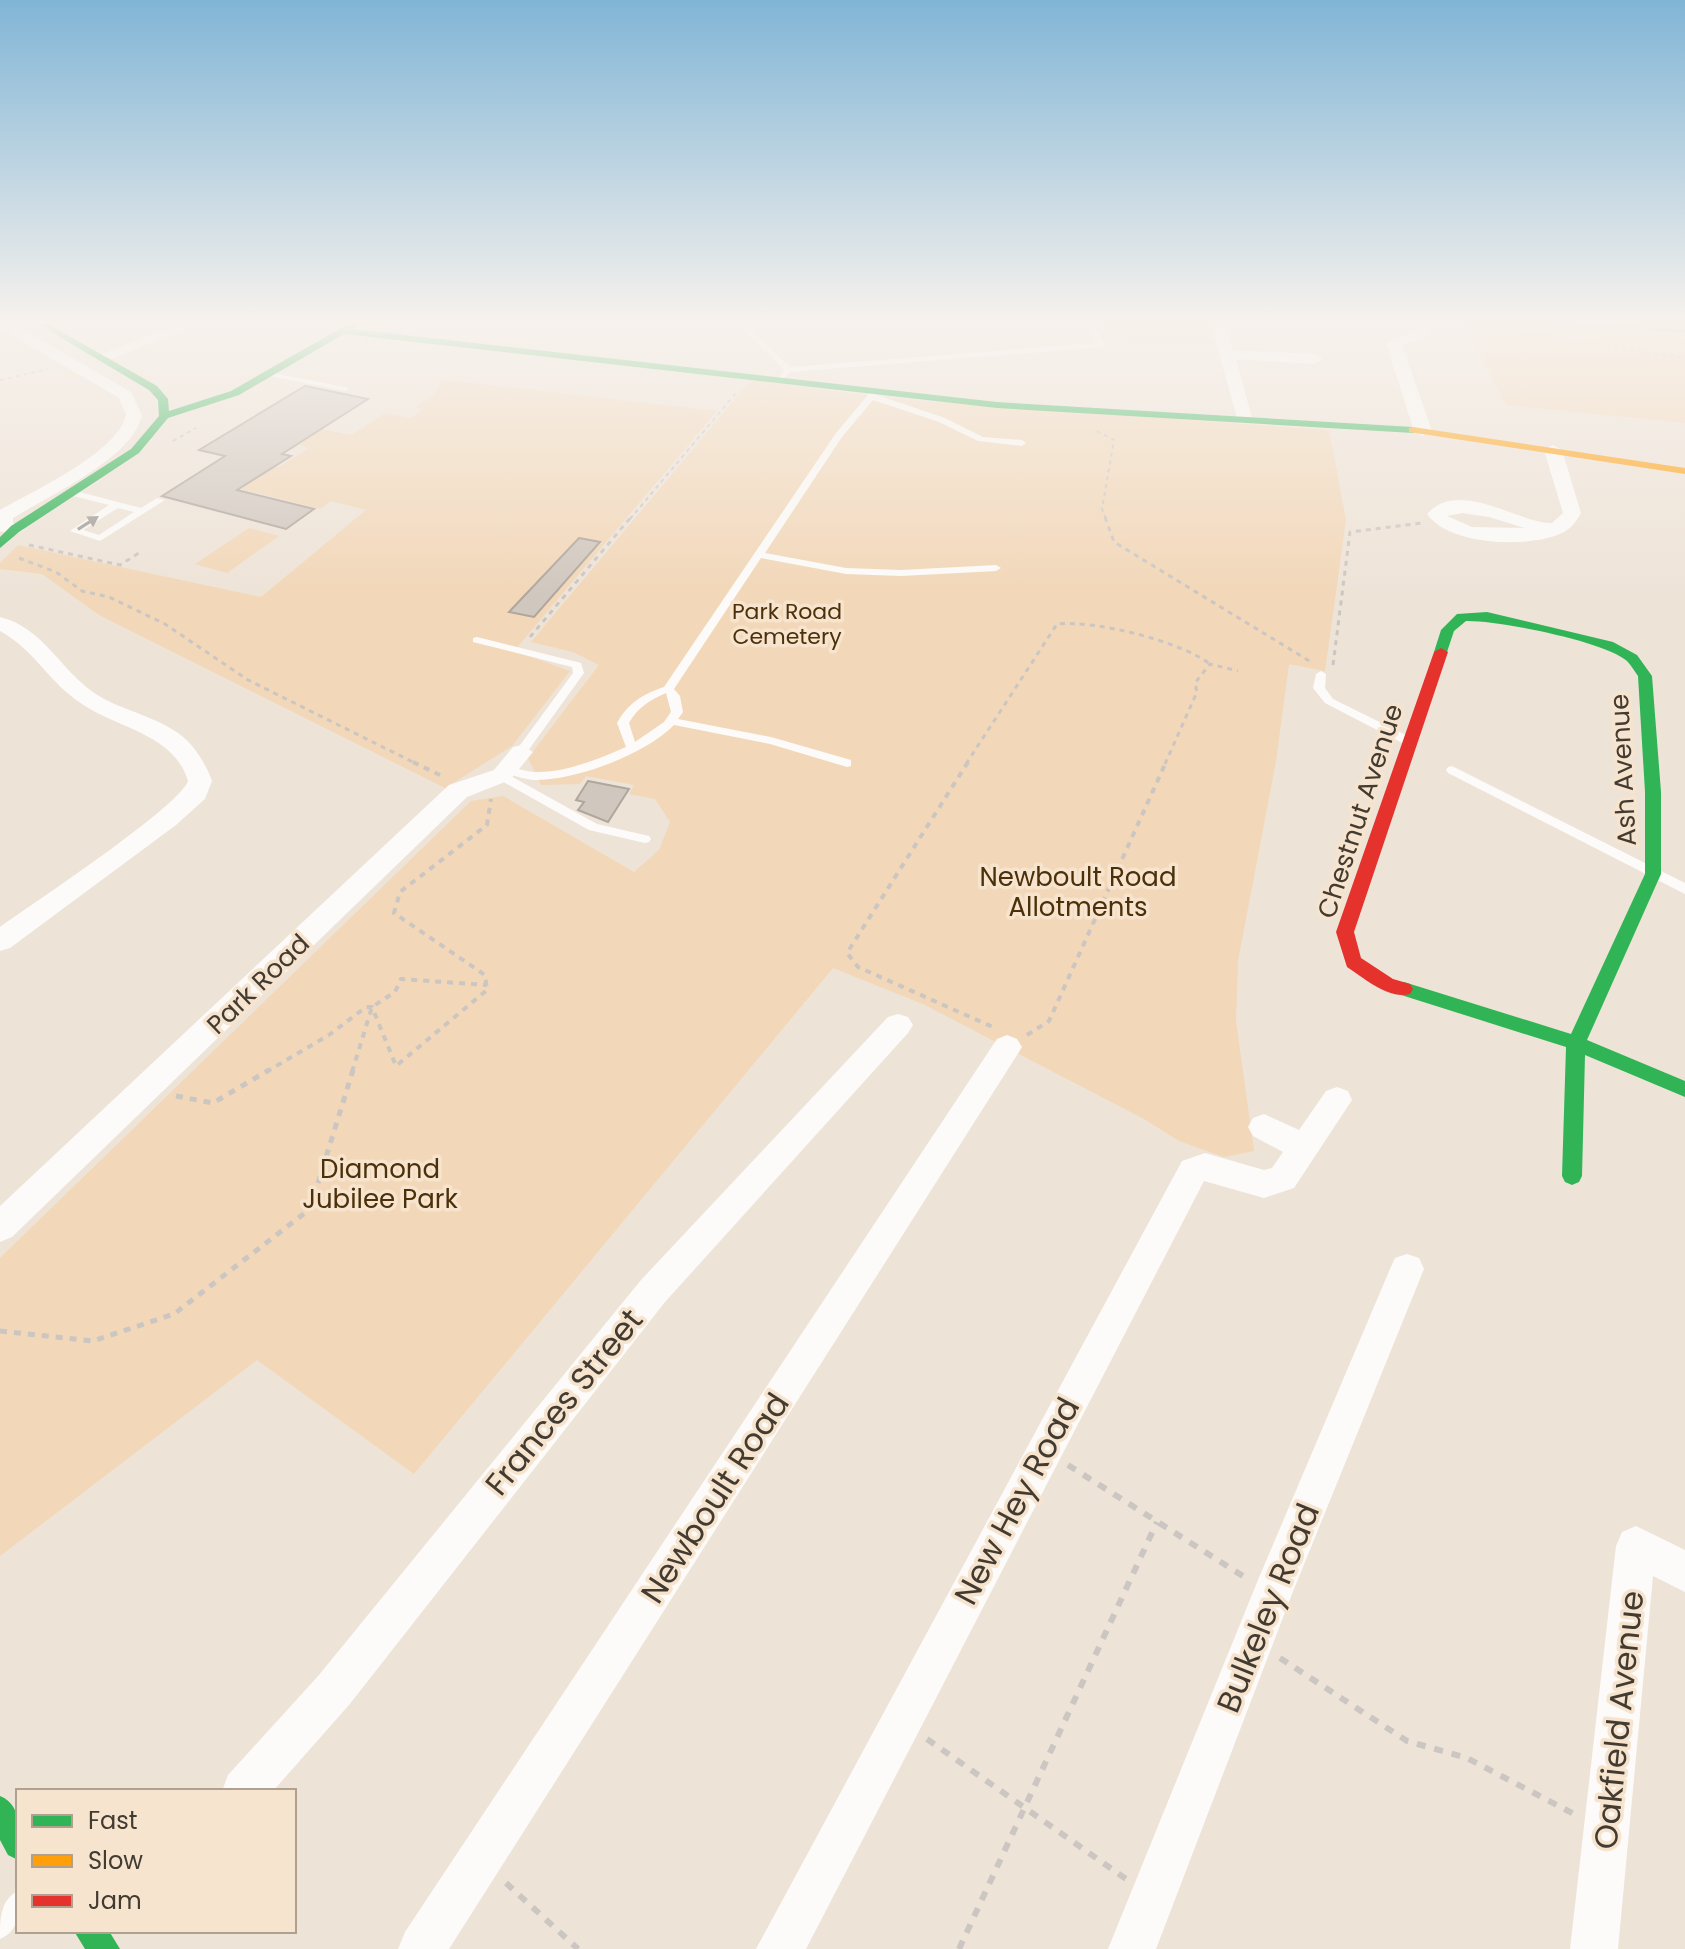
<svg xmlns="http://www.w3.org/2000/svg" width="1685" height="1949" viewBox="0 0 1685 1949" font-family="Poppins,sans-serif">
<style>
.green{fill:#f2d7b8}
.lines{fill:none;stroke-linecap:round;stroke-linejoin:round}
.stream{stroke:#86b7bc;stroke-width:4}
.building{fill:#d0c7be;stroke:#afa69d;stroke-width:2}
.path-far4{stroke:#cbc6c2;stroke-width:2;stroke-dasharray:4 4;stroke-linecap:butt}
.path-far3{stroke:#cbc6c2;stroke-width:3;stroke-dasharray:5 5;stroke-linecap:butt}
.path-far2{stroke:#cbc6c2;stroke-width:4;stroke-dasharray:6 6;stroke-linecap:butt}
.path-far1{stroke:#cbc6c2;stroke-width:5;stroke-dasharray:7 7;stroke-linecap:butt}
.path{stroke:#cbc6c2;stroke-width:6;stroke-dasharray:9 9;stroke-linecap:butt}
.lane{fill:#fcfbf9;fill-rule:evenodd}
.street{fill:#fcfbf9;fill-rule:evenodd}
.fast{fill:#30b455;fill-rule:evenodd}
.slow{fill:#ff9f0a;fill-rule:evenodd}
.jam{fill:#e5322d;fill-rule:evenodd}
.oneway{fill:#9f9b96}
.labels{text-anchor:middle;stroke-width:7;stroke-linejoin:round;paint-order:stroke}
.far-park-label{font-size:22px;fill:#4b300a;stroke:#f7e4ce}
.street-label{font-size:26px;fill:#423b32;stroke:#f7e4ce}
.park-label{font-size:26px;fill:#4b300a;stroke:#f7e4ce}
.near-street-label{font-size:32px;fill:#423b32;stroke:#f7e4ce}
</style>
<rect width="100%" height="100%" fill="#eee3d7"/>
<g class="green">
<polygon points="1097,324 1207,324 1213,345 1103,341"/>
<polygon points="1464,324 1685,324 1685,423 1506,405"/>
<polygon points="443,380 717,411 514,651 570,671 512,746 445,788 99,615 42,574 0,569 0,563 18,545 261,597 366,510 331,501 320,509 232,487 267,465 279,467 309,448 297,444 321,429 352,435 385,413 411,418 423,409 416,407 433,395"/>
<polygon points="751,380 886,398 1329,430 1346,520 1325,671 1289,664 1276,761 1238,961 1236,1021 1254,1151 1224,1157 1179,1141 1144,1119 923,1004 833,968 414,1474 257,1360 0,1556 0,1258 471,801 503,796 634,872 659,850 670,822 655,799 629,794 634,785 586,776 580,784 541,785 528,758 599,665 573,652 531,642"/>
<polygon points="249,528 279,536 227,573 195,564"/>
</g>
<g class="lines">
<polyline class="stream" points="1563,324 1685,331"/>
</g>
<g class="building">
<polygon points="305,386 368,399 282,454 291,456 237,490 314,509 286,529 162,496 225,456 199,450"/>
<polygon points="579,538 600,542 534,617 509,612"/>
<polygon points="588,781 629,789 608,822 578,810 584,802 576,800"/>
</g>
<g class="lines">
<g class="path-far4">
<polyline points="1305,324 1390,327"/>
<polyline points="1464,324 1685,358"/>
<polyline points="0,380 48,369"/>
<polyline points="1097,431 1114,440 1102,509 1106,519"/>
<polyline points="173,441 196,428"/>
<polyline points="630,519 736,393"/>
</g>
<g class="path-far3">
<polyline points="1105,517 1114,542 1311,662"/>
<polyline points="29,545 120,565 142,551"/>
<polyline points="19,558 56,572 82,591 109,597 165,624 248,680 417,764"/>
<polyline points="530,637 631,517"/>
<polyline points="1333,665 1350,532 1422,523"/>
<path d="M966 764 1057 624C1095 620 1180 641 1210 664"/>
<polyline points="1165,764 1197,692 1195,683 1210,664 1238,671"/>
</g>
<g class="path-far2">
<polyline points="413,762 442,776"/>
<polyline points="968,762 847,953 858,967 995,1028"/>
<polyline points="1027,1035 1049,1021 1166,762"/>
<polyline points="266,1072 329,1035 366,1007 372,1007 396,1066 487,990 485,975 394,913 400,892 487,825 491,799"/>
<polyline points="352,1072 372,1007 395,992 401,979 487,985"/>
</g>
<g class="path-far1">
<polyline points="176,1096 213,1103 269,1070"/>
<polyline points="0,1331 93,1341 174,1314 310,1209 353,1070"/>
</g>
<g class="path">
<polyline points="1068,1465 1246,1578"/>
<polyline points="1280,1658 1407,1741 1467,1758 1574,1814"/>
<polyline points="927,1739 1126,1879"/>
<polyline points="506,1883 578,1949"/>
<polyline points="959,1949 1157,1522"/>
</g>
<g class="lane">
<polygon points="738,324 745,324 790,367 1097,343 1086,324 1092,324 1106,345 1102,347 790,372 781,381 777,379 784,370"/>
<polygon points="267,372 345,387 349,389 345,391 270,376 267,376"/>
<path d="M873 389 880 391 877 395 945 418 983 437 1022 440 1026 443 1022 446 978 441 939 422 873 400 842 437 765 553 846 568 901 570 996 565 1001 568 996 571 901 576 846 574 761 558 674 689 680 696 683 712 678 719 771 737 851 760V766L847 767 770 744 674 725C644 755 579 779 537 780 527 780 517 776 507 774L597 824 649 836 651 839 649 842 645 843 589 830 498 779 496 776 498 773H504V767C514 766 524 772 535 772 565 773 598 759 626 747L617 723C628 703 643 694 664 687L836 433ZM666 693 671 712 664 722 635 742 629 723C637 708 650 700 666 693Z"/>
<path d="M72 490 141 508 157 498 165 500 100 541 70 531 109 505 69 495 67 493ZM118 508 134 512 99 535 83 530Z"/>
<polygon points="477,637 581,663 584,673 525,755 521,756 515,752 573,673 572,667 473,642 473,638"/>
<polygon points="1321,671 1326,674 1325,688 1333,699 1414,739 1414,745 1406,745 1325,703 1313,688 1316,674"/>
<polygon points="1452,766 1685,883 1685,894 1448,773 1446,770 1448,767"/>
<path d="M18 1891C18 1911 21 1930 0 1939 0 1919 0 1900 18 1891Z"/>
</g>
<g class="street">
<path d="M0 324H14L131 392 142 415C133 458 49 496 13 518V523L25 529 15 535 0 531V510C33 491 117 453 126 415L119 398 0 328Z"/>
<polygon points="180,324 200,324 108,360 94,357"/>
<polygon points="1211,324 1225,324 1233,350 1315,354 1323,359 1315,364 1236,359 1252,418 1244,423 1238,422"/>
<polygon points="1426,327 1431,329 1431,335 1402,345 1432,431 1423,436 1414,431 1386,343"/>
<path d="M1553 445 1562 450 1581 513C1577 520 1572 528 1564 532 1531 549 1449 546 1427 514 1459 478 1517 523 1552 523L1563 513 1544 450ZM1462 513 1489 517 1525 528 1472 527 1447 516Z"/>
<path d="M0 617C45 628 61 673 99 696 124 711 158 717 182 736 194 745 207 766 212 781L205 799 176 825 10 948 0 951V927C32 904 179 807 188 781 174 734 117 728 82 704 48 682 36 651 0 631Z"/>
<polygon points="521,745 533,752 510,780 467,797 12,1237 0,1242 0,1206 449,785 494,770 513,747"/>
<polygon points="898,1014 908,1017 913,1025 908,1033 665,1302 349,1705 273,1791 222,1791 228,1775 319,1675 641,1280 888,1017"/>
<polygon points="1007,1035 1017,1039 1022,1047 1017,1055 449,1949 398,1949 405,1932 997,1039"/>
<polygon points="1337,1087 1348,1091 1352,1100 1294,1188 1264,1198 1204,1181 806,1949 756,1949 1182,1161 1205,1153 1264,1170 1272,1168 1283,1152 1253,1136 1248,1127 1253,1118 1264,1114 1299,1130 1326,1091"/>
<polygon points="1407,1254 1419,1258 1424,1269 1292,1594 1156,1949 1108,1949 1258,1580 1390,1269 1395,1258"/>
<polygon points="1636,1526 1685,1550 1685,1592 1653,1576 1618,1949 1570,1949 1616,1546 1622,1532"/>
</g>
<g class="fast">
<polygon points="38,324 48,324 157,386 168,399 169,411 231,391 348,324 358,324 352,329 997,402 1413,427 1418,430 1413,433 997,408 344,334 239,395 168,418 139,453 19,532 0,548 0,537 11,526 131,449 159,416 158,400 149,390"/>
<path d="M1487 612 1613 642 1637 655 1652 676 1661 792V874L1587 1040 1685 1081V1097L1585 1055 1582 1176 1579 1182 1572 1185 1565 1182 1562 1176 1566 1047 1398 994 1395 989 1398 984 1404 982 1571 1034 1645 874V792L1638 676C1635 672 1631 665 1627 661 1605 641 1496 620 1466 621L1454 631 1446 655H1436L1434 652 1441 630 1457 614Z"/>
<path d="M0 1796C25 1806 18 1837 18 1860L8 1855 0 1840Z"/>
<polygon points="74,1931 109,1931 120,1949 85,1949"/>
</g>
<polygon class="slow" points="1413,427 1685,468 1685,474 1409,432 1409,428"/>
<path class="jam" d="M1441 648 1448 652 1354 932 1361 958 1393 979 1410 984 1413 989 1410 994C1389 1000 1364 978 1347 967L1336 932 1434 652Z"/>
</g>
<defs><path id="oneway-solid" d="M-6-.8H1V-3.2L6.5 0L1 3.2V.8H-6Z" transform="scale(2)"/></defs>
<use class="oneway" href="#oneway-solid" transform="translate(88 523) rotate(-32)"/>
<linearGradient id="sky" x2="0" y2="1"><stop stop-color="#81b5d6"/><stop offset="0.54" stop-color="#f7f2ed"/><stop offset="1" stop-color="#f7f2ed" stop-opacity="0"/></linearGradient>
<rect width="1685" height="596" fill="url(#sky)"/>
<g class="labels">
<g class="far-park-label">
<text x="787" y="619">Park Road<tspan x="787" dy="25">Cemetery</tspan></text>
</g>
<g class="street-label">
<text transform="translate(1623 770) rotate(-93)" y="9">Ash Avenue</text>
<text transform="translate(1360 811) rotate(-72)" y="9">Chestnut Avenue</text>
<text transform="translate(258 984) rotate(-44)" y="9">Park Road</text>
</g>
<g class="park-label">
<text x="1078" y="886">Newboult Road<tspan x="1078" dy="30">Allotments</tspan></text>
<text x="380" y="1178">Diamond<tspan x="380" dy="30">Jubilee Park</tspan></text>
</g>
<g class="near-street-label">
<text transform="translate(564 1402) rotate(-51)" y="11">Frances Street</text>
<text transform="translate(715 1498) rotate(-57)" y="11">Newboult Road</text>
<text transform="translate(1017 1501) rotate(-62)" y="11">New Hey Road</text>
<text transform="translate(1268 1608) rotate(-68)" y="11">Bulkeley Road</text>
<text transform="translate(1619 1720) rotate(-84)" y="11">Oakfield Avenue</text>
</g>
</g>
<rect x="16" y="1789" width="280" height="144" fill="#f7e4ce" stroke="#afa090" stroke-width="2"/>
<rect x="32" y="1815" width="40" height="12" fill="#30b455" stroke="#afa090" stroke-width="2"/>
<text x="88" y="1829" font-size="24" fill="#423b32">Fast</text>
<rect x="32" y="1855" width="40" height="12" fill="#ff9f0a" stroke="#afa090" stroke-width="2"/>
<text x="88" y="1869" font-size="24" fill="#423b32">Slow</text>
<rect x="32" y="1895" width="40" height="12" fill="#e5322d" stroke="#afa090" stroke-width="2"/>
<text x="88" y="1909" font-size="24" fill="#423b32">Jam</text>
</svg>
